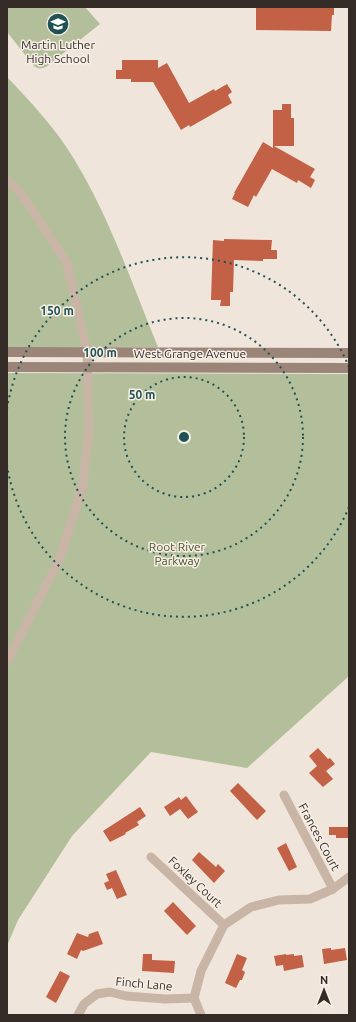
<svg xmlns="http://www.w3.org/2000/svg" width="356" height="1022" viewBox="0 0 356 1022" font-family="Ubuntu,sans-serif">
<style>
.park{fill:#b3bf9a}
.building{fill:#c26146}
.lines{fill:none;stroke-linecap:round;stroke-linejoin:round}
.street{stroke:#c8b5a6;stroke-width:9}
.secondary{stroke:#9b8478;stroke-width:10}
.ring{fill:none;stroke:#1e5254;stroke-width:2;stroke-dasharray:2 4}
.labels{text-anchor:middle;stroke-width:3;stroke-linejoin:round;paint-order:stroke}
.poi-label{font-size:12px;fill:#342b27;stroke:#f8efe6}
.street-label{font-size:12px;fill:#342b27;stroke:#f8efe6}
.park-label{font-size:12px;fill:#45522b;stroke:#f8efe6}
.centre{fill:#1e5254;stroke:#f8efe6;stroke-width:2}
.ring-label{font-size:12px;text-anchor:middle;font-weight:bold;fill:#1e5254;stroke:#f8efe6;stroke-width:3;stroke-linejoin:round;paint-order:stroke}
</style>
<rect width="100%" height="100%" fill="#f0e5da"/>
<g class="park">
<path d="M7 7H85L100 24 46 67C41 69 38 69 34 66L7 32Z"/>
<path d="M7 77C31 102 56 129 74 159 110 218 132 284 158 347L7 348Z"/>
<polygon points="7,373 349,374 349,676 247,768 151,752 72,836 18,920 7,946"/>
</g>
<g class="building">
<polygon points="256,7 334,7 334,15 332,15 331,31 256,30"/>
<polygon points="122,60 158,60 158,68 167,63 189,103 214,89 215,91 227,84 232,92 228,95 232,103 190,127 189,125 181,130 153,82 131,82 131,79 116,79 116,70 122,70"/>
<polygon points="282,104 291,104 291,118 294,118 294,146 274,146 315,169 310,177 315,180 311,188 298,180 297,183 272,169 256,197 254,195 248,207 232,199 235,193 234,193 263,142 273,148 273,110 282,110"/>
<polygon points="224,239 272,240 271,250 277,250 277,259 263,259 263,261 234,260 233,292 230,292 230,306 220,306 221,300 211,300 213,240 224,241"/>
<polygon points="318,748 328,759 330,758 335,764 326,771 333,779 323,787 309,773 317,766 309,756"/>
<polygon points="238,783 266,811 257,820 230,791"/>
<polygon points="186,796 198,812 188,819 180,809 170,816 164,807 179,797 181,800"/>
<polygon points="140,807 146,816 137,822 139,825 125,833 126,834 110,842 103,831"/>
<polygon points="329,827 349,827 349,838 336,838 336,835 329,835"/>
<polygon points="286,843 297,867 289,871 277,848"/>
<polygon points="199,852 216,867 218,864 225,871 214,883 192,860"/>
<polygon points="116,870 127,895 117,899 112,888 107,890 104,883 109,881 106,874"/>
<polygon points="173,902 196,926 187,935 164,911"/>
<polygon points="98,931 103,944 83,951 81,950 77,959 67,954 77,933 88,937 89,934"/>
<polygon points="331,948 331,950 345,948 347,960 324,964 322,949"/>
<polygon points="143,954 152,954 152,960 175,961 174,973 142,971"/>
<polygon points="237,954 247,958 242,970 245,972 242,980 240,980 236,988 225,983"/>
<polygon points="286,954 286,955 294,954 294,956 302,955 304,967 284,971 283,965 276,966 274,956"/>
<polygon points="60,971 70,976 56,1003 46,997"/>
</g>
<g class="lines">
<g class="street">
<polyline points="7,180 21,193 67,263 87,352 89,431 83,485 60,558 7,662"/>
<polyline points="284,795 333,889"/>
<polyline points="151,857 224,925"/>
<polyline points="78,1015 84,1004 97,994 110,992 126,996 165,999 194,998"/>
<polyline points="201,1015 194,998 201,971 224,925 251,907 279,900 310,899 333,889 349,877"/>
</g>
<g class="secondary">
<polyline points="7,352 349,353"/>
<polyline points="7,367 349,368"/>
</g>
</g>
<g class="ring">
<circle cx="184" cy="437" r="60"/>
<circle cx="184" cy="437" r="119"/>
<path d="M349 507A179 179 0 0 1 7 465M7 409A179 179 0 0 1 349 367"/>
</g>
<defs>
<g id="school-disc" transform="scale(1.15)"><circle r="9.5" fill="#1e5254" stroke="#f8efe6"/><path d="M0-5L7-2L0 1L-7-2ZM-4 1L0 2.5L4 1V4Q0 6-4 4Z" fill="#fff"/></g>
</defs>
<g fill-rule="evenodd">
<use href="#school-disc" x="58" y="24"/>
</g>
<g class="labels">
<g class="poi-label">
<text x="58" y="49">Martin Luther<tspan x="58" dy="14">High School</tspan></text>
</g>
<g class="street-label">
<text x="190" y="358">West Grange Avenue</text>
<text transform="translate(319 837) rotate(62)" y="4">Frances Court</text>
<text transform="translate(195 882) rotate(43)" y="4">Foxley Court</text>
<text transform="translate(144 984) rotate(5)" y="4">Finch Lane</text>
</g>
<g class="park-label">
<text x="177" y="551">Root River<tspan x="177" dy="14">Parkway</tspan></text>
</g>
</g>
<circle cx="184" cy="437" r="6" class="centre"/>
<g class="ring-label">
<text x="57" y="315">150 m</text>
<text x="100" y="357">100 m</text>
<text x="142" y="399">50 m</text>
</g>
<rect width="356" height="1022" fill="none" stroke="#342b27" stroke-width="16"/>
<g transform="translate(324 990)" stroke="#f8efe6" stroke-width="3" paint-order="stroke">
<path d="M0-3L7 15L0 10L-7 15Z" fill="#342b27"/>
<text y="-6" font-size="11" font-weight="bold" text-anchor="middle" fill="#342b27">N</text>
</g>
</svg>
